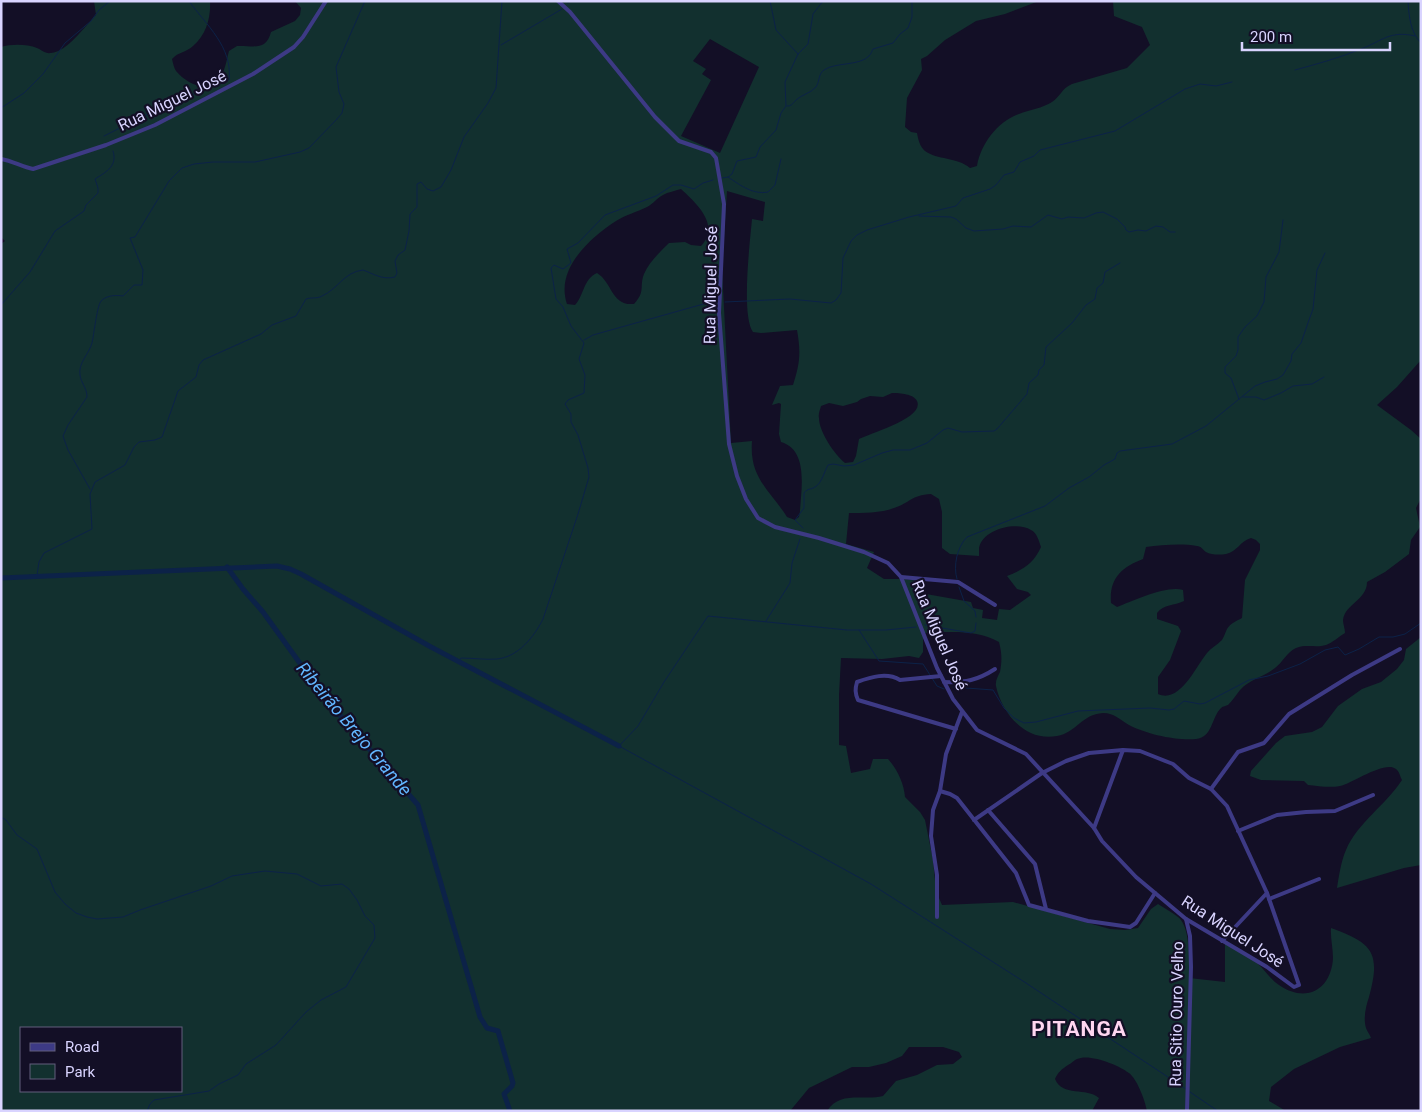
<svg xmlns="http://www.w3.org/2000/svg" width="1422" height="1112" viewBox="0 0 1422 1112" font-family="Roboto,sans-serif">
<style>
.green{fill:#12302f;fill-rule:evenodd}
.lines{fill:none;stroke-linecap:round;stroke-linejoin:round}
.stream{stroke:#0c2248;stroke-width:1}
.canal{stroke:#0c2248;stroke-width:5}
.street{stroke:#3d3a85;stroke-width:4}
.labels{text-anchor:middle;stroke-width:4.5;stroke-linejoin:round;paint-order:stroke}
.street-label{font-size:16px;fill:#d9d4ff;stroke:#130f26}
.water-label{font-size:18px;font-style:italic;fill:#62b6ff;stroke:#130f26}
.district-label{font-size:21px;font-weight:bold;letter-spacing:1px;fill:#ffd6f0;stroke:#130f26}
</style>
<rect width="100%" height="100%" fill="#130f26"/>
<g class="green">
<path d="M94 1H210C211 18 206 35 193 46 187 52 178 52 172 59 173 63 174 68 176 71 185 82 206 94 218 81 225 72 226 62 229 51L237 46C252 45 266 52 271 32L295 21 300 15 301 8 295 1H1039L1005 14 976 21 945 40 927 56 921 59 922 70 907 98 905 127 911 132 917 133C918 139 920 147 925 151 937 160 957 157 970 168L977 166C981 144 997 122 1019 114 1029 110 1043 108 1052 102 1061 96 1061 89 1072 84L1127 68 1150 45 1142 27 1114 16 1113 1H1421V360L1397 387 1377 405 1411 430 1421 439V498L1416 508 1420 527 1411 540 1409 554 1385 572 1367 582C1367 600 1345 604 1343 620 1343 624 1345 629 1345 633 1340 636 1332 643 1326 645 1317 648 1306 644 1296 648 1287 652 1283 662 1275 668 1264 677 1250 679 1240 690 1236 695 1232 701 1228 705 1226 706 1223 706 1221 708 1211 718 1213 737 1196 739 1177 741 1146 734 1129 725 1120 720 1115 713 1103 713 1082 714 1076 733 1057 736 1026 742 1002 714 996 686 995 681 998 676 1000 672 1002 661 1002 653 999 642 976 629 949 632 923 633V652L919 658 909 656 882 659 841 658 839 695V745L846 746 851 773 870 769 873 759H888C897 769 904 783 905 797L920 812 925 820 933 860 936 891 942 905 1013 902 1110 929 1125 930 1138 928 1151 909 1158 904C1164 908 1172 912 1178 917 1191 927 1189 962 1189 978L1225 982V941C1236 948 1247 955 1257 963 1265 970 1271 980 1279 985 1302 1001 1326 994 1332 966 1335 955 1330 940 1331 928 1373 943 1381 953 1369 997 1366 1006 1363 1018 1366 1028 1367 1031 1370 1035 1371 1038L1340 1047 1294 1069 1271 1087 1269 1101 1286 1111H1147C1145 1100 1137 1079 1129 1073 1119 1065 1089 1053 1077 1059 1074 1060 1071 1064 1068 1065 1062 1069 1058 1072 1055 1079 1062 1097 1087 1087 1099 1098L1092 1111H827C840 1090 864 1101 883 1096L896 1081 917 1075 937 1065 953 1064 962 1057 959 1052 943 1047H909L902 1056 886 1063 869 1067H852L809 1088 790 1111H1V244L5 241 1 237V47C11 44 27 44 37 48 42 50 45 54 51 53 67 52 85 26 96 15ZM710 39 759 67 720 153 681 136 711 80 702 74 706 69 693 61ZM681 189C696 203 721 225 701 246L691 245 685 242 669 243C660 252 649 262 644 274 639 287 646 291 634 304 611 306 613 283 597 273 583 279 584 296 575 305L567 304C555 269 590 238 616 221 625 215 637 212 647 207 653 204 657 198 663 195 668 192 675 191 681 189ZM727 191 765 202 763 221 752 219C750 242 741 315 753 332L761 333 797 330C801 352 800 364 793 385L780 386 772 405 779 403 781 404 779 434 781 442C809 450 801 490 800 511L799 517 795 520 787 517C770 490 749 478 752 441L731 443 722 269ZM892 393C900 393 914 394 917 401 925 418 870 433 859 439L856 456 853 462 845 463C835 455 819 432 819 418 818 414 820 410 821 406L829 403 843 406 857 402 861 399 870 396 883 397ZM931 494 939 499 942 512V548L950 554 979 556C979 553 979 550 979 548 983 529 1016 521 1031 530 1037 533 1039 541 1041 547 1034 563 1023 570 1007 576L1017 589 1028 592 1031 595 1010 610 999 609 997 620 982 618 983 610 973 608 971 602 926 594 925 582 904 579H884L867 568 874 552 846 544 849 513C862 513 881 513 894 508 910 503 911 495 931 494ZM1251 538 1256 540 1260 544V550L1245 580 1242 618C1236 621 1230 624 1227 629 1225 633 1224 637 1222 640 1217 645 1211 648 1207 653 1196 666 1180 704 1158 694V677L1170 660 1181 631 1178 626 1157 619V613C1164 604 1174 606 1184 601L1183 590C1167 585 1133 601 1117 607L1111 603C1109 578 1122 567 1143 559L1146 547C1162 545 1181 543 1197 546 1201 546 1203 550 1206 552 1211 555 1220 555 1226 554 1237 552 1240 541 1251 538ZM21 1028H181V1091H21Z"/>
<path d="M1421 637V865L1404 868 1337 888C1339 876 1341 861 1346 850 1358 822 1386 805 1402 780 1400 776 1399 771 1396 769 1385 760 1353 783 1340 786 1330 788 1318 786 1308 785L1304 781 1261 780 1250 776 1251 771 1276 743 1285 736 1312 732 1322 727 1338 706 1362 689 1381 682 1397 669 1404 660 1406 649Z"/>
</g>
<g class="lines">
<g class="stream">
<polyline points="770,1 776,30 798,54"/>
<path d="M1408 1C1409 16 1410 32 1421 43"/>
<polyline points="568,3 570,1"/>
<polyline points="501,45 562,9"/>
<path d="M1295 70C1317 64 1339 58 1361 49 1382 41 1390 30 1415 36"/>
<path d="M787 106C792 106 792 104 796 100 801 95 811 93 816 87 820 81 818 74 824 70 835 62 860 66 869 56 871 54 872 51 873 49L893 43 900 34 908 28 912 17V1"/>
<polyline points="1,108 24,93 43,74 65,43 91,21 99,10 110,1"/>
<path d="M104 136 166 105 229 80C233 47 206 25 189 1"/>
<polyline points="728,177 732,174 737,161 756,157 760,147 776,130 781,113 786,106 785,82 798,54 808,44 813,14 823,1"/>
<path d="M722 178 728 177C740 185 753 195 768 192L775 185 781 159"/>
<polyline points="919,216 951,217 956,219 966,228 974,231 1003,229 1013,226 1031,227 1048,215 1062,219 1068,217 1084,218 1096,213 1103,212 1117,219 1125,227 1126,230 1129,232 1138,230 1146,231 1156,226 1163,227 1170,232 1175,232"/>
<polyline points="725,302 790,299 831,303 836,300 841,293 843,258 851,241 857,235 867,230 909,217 956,206 963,198 990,189 996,185 1004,175 1014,172 1020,162 1034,156 1040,150 1115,131 1185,89 1200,84 1216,86 1232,82"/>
<path d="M1 305 30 272 55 231 84 211 86 205 98 193V188L95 179C106 172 118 166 113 151"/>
<polyline points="584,340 593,335 707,303"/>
<polyline points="1243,397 1256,397 1264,400 1281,393 1293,386 1312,384 1324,377"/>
<polyline points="1239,399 1231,378 1225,373 1225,367 1236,356 1238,350 1238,337 1245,327 1257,316 1264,302 1266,277 1279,252 1283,220"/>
<path d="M90 489 68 450 63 436 68 425 87 397C87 388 81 383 80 375 78 363 89 354 92 343 94 334 97 306 101 301 107 295 116 295 123 296L134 285H142L143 270 130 238 135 237 169 181 182 168 194 164 213 162H255L300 152 309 148 337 119 342 113 344 104 339 92 336 67 365 1"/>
<path d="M803 528 795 520 804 508V493C808 488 810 490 815 487 822 483 824 472 828 465L833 464 844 466 854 465 882 453 893 450H910L927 443 943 430 948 428 962 432 994 431 997 429 1027 394 1029 383 1038 375 1039 370 1044 365 1046 347 1072 323 1086 305 1095 299 1097 288 1103 283 1105 272 1120 263"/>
<path d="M37 575 39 562 44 553 92 529 90 494 95 482 125 465 134 447 139 442 155 440 162 437 178 391 196 377 199 365 203 360 261 334 272 325 296 316 306 299C312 297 317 299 322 296 338 289 344 272 363 270 374 274 382 280 395 277L397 273 395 261 398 255 405 250 409 231 410 214 417 207V184L421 182 427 189 433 191 441 187 451 170 464 137 488 103 496 88 502 1"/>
<path d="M957 579C953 566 957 547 967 537L1045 506 1069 488 1089 477 1104 465 1115 459 1117 453 1120 451 1172 444 1206 426 1255 386 1265 382 1277 379 1283 375 1291 361 1292 354 1301 343 1309 320 1313 309 1317 270 1325 253"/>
<polyline points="959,587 964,601 975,611 976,617"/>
<polyline points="766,621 790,583 792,563 800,539"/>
<polyline points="925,625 971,633 975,631 976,623"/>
<polyline points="916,627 886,630 847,630 708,616 664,682 638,726 619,746 871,884 1026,983 1186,1089"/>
<polyline points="859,630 879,661 923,664 937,686 944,689"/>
<path d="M459 661 461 658C473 658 485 660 497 659 518 657 534 637 543 619L578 514 589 477 588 468 578 435 571 422V414L565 404 568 400 584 393 585 375 579 359 584 343 571 326 563 307 556 299 551 268 554 265 563 269 571 263 567 249 578 243 605 215 656 196 673 185H681L694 189 703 183 713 180"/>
<polyline points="953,687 993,690 1004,708 1014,718 1024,723 1036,722 1078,711 1150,708 1169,710 1174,709 1184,701 1200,704 1205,703 1249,680 1268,676 1300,664 1325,650 1338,647 1345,655 1359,649 1379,637 1393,637 1405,634 1421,623"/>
<polyline points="1,817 6,820 17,835 37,849 55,892 65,904 76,913 87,917 97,919 123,917 140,910 211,886 232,876 265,871 297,874 321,886 342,884 349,889 357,900 365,916 374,925 375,938 346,987 321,1000 306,1012 276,1045 246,1064 238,1075 219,1084 209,1091 154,1100 150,1104 147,1111"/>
<polyline points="1190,1092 1218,1111"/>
</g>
<g class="canal">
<polyline points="227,567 243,589 263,612 325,698 418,805 480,1017 487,1028 498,1031 513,1083 512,1086 504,1094 510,1111"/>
<polyline points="1,578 277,566 290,569 301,574 431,647 619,746"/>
</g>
<g class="street">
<polyline points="558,1 570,12 655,117 679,141 711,152 716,158 724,204 719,313 729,444 737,476 746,499 758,518 775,527 819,538 864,552 888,563 901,577 937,668 953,699 977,730 1026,754 1094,828 1102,841 1136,877 1186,919 1267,967 1294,987 1299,985 1267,893 1227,806 1211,789 1189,778 1173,764 1140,751 1123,750 1089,753 1066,761 1042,773 974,820"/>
<path d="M1 159C13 161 22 167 33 169L106 145 155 125 253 74 294 47 303 37 326 1"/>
<polyline points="901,577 958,582 995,605"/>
<path d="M941 676 900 680C887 672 871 677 857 682 855 689 855 693 858 700L956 729"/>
<path d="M944 682C965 683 978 680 995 669"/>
<polyline points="1211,789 1238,752 1264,743 1289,714 1352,675 1400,649"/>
<polyline points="940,791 950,794 957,798 1016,873 1029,905 1088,921 1130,927 1136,923 1155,893"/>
<polyline points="988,810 1035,864 1046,909"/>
<polyline points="1094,828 1123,750"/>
<polyline points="1238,831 1277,815 1306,812 1335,811 1373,795"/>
<polyline points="1269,899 1319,879"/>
<polyline points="937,917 937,875 931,836 933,810 940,791 946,754 962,712"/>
<polyline points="1186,919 1190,936 1191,967 1187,1111"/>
<polyline points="1222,941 1267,893"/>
</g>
</g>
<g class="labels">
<g class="street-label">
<text transform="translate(172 100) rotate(-26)" y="6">Rua Miguel José</text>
<text transform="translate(710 285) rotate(-89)" y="6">Rua Miguel José</text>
<text transform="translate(940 635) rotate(67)" y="6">Rua Miguel José</text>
<text transform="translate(1233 931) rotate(33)" y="6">Rua Miguel José</text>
<text transform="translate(1176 1014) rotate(-89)" y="6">Rua Sitio Ouro Velho</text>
</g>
<g class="water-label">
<text transform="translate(354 729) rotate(50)" y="6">Ribeirão Brejo Grande</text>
</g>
<g class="district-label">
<text x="1079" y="1036">PITANGA</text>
</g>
</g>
<rect width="1422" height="1112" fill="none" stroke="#d9d4ff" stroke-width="5"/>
<rect x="20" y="1027" width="162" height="65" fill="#130f26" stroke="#625e7d"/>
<rect x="30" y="1043" width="25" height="8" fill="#3d3a85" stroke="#625e7d"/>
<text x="65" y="1052" font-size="15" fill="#d9d4ff">Road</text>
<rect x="30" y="1064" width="25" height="15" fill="#12302f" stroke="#625e7d"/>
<text x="65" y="1077" font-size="15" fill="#d9d4ff">Park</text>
<path d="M1242 42v8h148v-8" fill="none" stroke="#d9d4ff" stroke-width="2.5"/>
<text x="1250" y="42" font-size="15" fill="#d9d4ff" stroke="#130f26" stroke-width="4" paint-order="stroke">200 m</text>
</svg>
